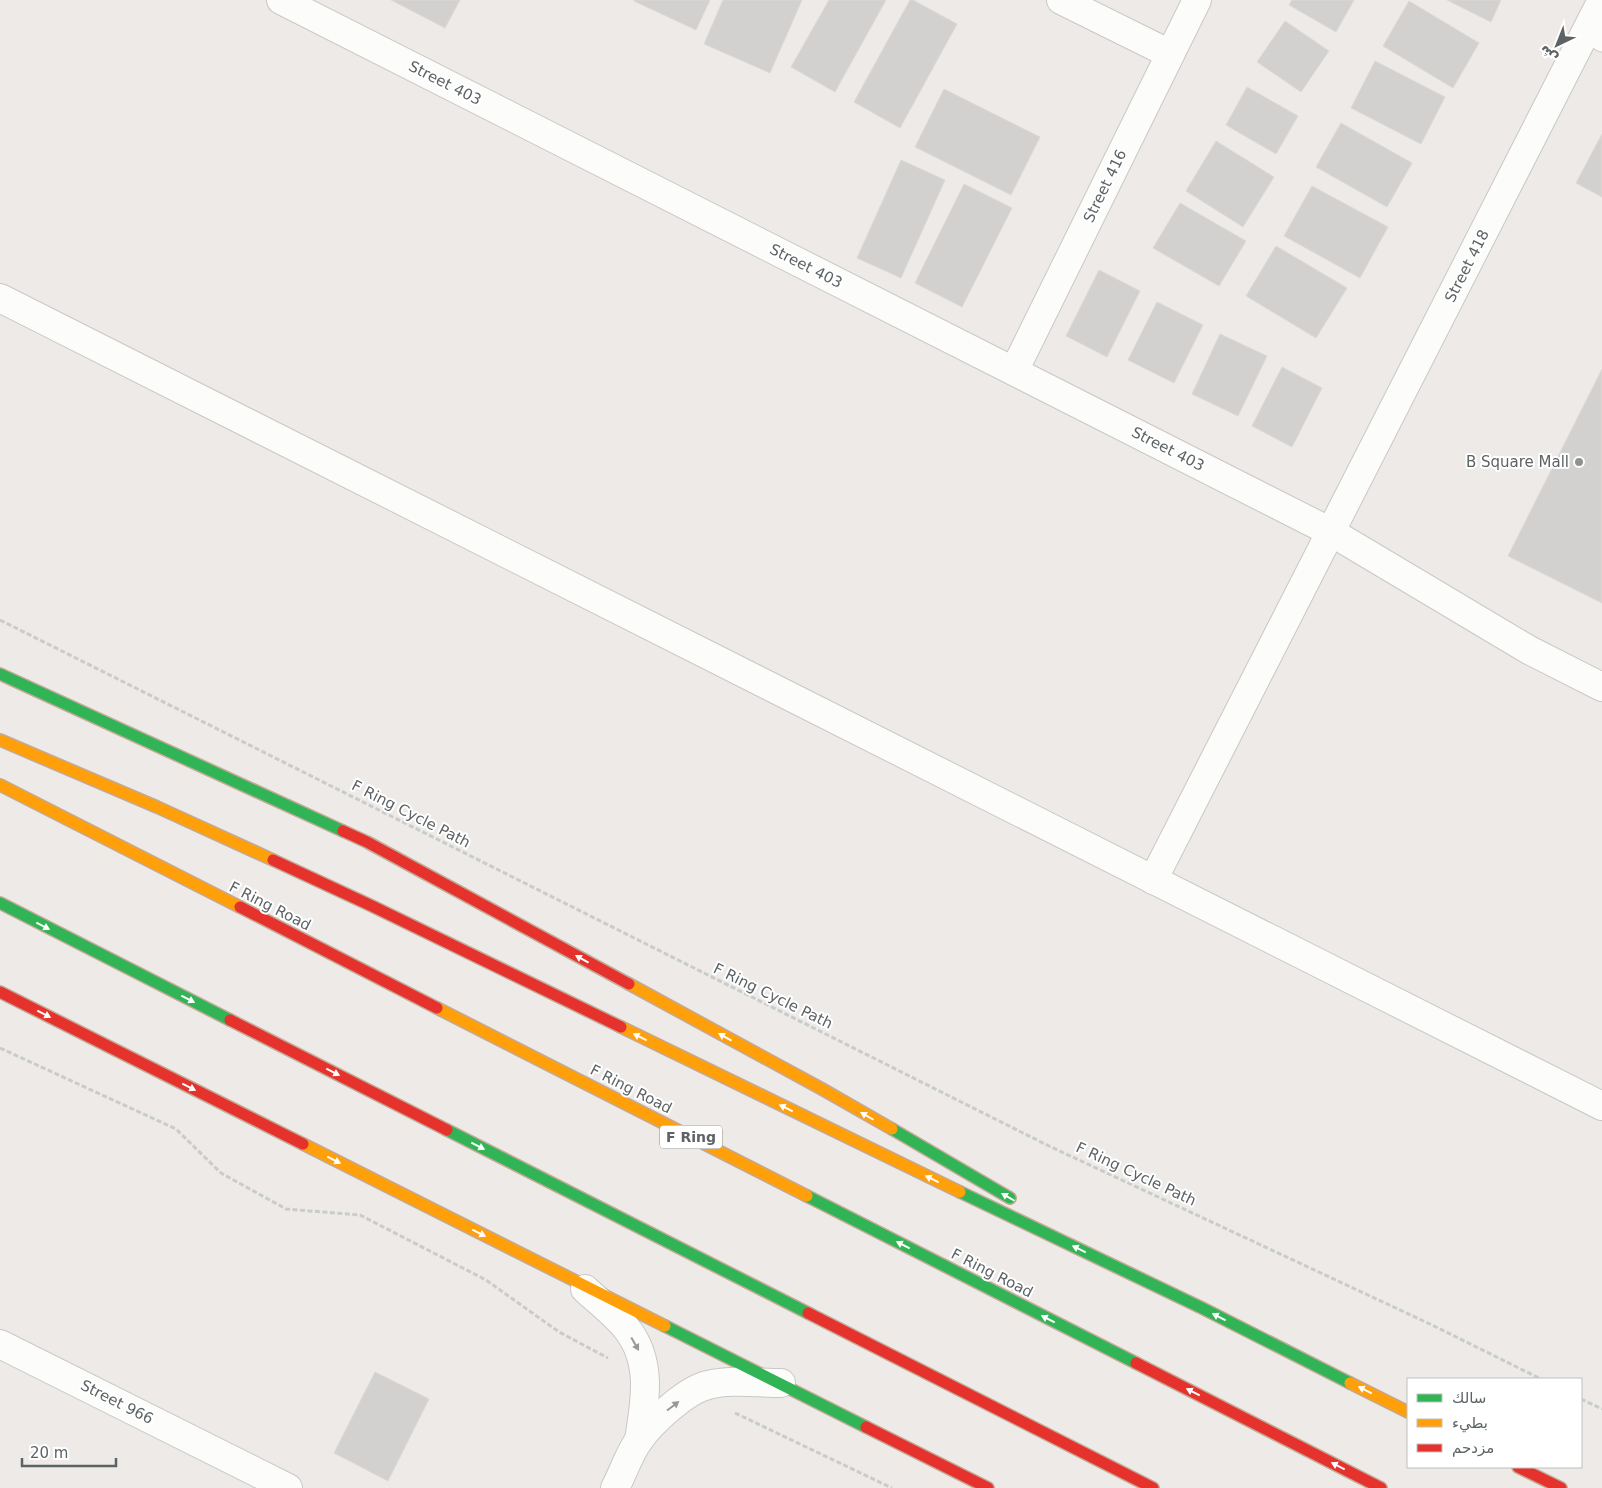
<svg xmlns="http://www.w3.org/2000/svg" width="1602" height="1488" viewBox="0 0 1602 1488" font-family="'DejaVu Sans',Cairo,sans-serif">
<style>
.building{fill:#d3d1d0;stroke:#dcd9d6}
.lines{fill:none;stroke-linecap:round;stroke-linejoin:round}
.lane-casing{stroke:#c9c8c8;stroke-width:21}
.street-casing{stroke:#c9c8c8;stroke-width:30}
.fast-casing{stroke:#c3a996;stroke-width:14}
.slow-casing{stroke:#c3a996;stroke-width:14}
.jam-casing{stroke:#c3a996;stroke-width:14}
.path{stroke:#c8cdc9;stroke-width:3;stroke-dasharray:5 2.5;stroke-linecap:butt}
.lane{stroke:#fcfcfb;stroke-width:19}
.street{stroke:#fcfcfb;stroke-width:28}
.fast{stroke:#30b455;stroke-width:11}
.slow{stroke:#ff9f0a;stroke-width:11}
.jam{stroke:#e5322d;stroke-width:11}
.oneway{fill:#fff}
.oneway2{fill:#95999a}
.poi-dot{fill:#8f9292;stroke:#fff;stroke-width:2}
.labels{text-anchor:middle;stroke-width:4;stroke-linejoin:round;paint-order:stroke}
.shield{fill:#fff;stroke:#8e9293;stroke-width:1}
.shield-label{font-size:14px;font-weight:bold;fill:#5d6365}
.street-label{font-size:15px;fill:#5d6365;stroke:#fff}
.poi-label{font-size:15px;fill:#5d6365;stroke:#fff;text-anchor:end}
</style>
<rect width="100%" height="100%" fill="#edeae7"/>
<g class="building">
<polygon points="391,0 460,0 445,28"/>
<polygon points="634,0 710,0 696,30 634,1"/>
<polygon points="723,0 802,0 770,73 704,44"/>
<polygon points="829,0 886,0 835,92 791,67"/>
<polygon points="910,0 913,0 957,24 900,128 854,102"/>
<polygon points="1292,0 1354,0 1336,32 1289,5"/>
<polygon points="1447,0 1501,0 1491,22"/>
<polygon points="1409,1 1479,43 1453,88 1383,46"/>
<polygon points="1285,21 1329,51 1301,92 1257,62"/>
<polygon points="1375,61 1445,97 1421,144 1351,108"/>
<polygon points="1247,87 1298,116 1276,154 1226,125"/>
<polygon points="944,89 1040,137 1011,195 915,147"/>
<polygon points="1341,123 1412,163 1387,207 1316,167"/>
<polygon points="1602,134 1602,197 1576,183"/>
<polygon points="1216,141 1274,177 1243,227 1186,191"/>
<polygon points="901,160 945,180 901,278 857,258"/>
<polygon points="964,184 1012,208 962,307 915,283"/>
<polygon points="1312,186 1388,227 1360,278 1284,236"/>
<polygon points="1180,203 1246,241 1219,286 1153,248"/>
<polygon points="1276,246 1347,288 1316,338 1246,296"/>
<polygon points="1099,270 1140,291 1107,357 1066,336"/>
<polygon points="1157,302 1203,325 1174,383 1128,360"/>
<polygon points="1220,334 1267,356 1238,416 1192,394"/>
<polygon points="1282,367 1322,388 1292,447 1252,426"/>
<polygon points="1602,369 1602,603 1508,556"/>
<polygon points="375,1372 429,1399 388,1481 334,1453"/>
</g>
<g class="lines">
<g class="lane-casing">
<polyline id="lane" points="1585,32 1602,42"/>
</g>
<g class="street-casing">
<g id="street">
<polyline points="281,0 1331,532 1529,650 1602,687"/>
<polyline points="1061,0 1170,54"/>
<polyline points="0,298 1602,1106"/>
<polyline points="1014,371 1197,0"/>
<polyline points="1153,880 1602,0"/>
<path d="M585 1289C599 1302 616 1315 627 1329 653 1362 645 1402 639 1440"/>
<polyline points="0,1344 288,1488"/>
<path d="M615 1488C623 1473 629 1454 639 1440 652 1422 686 1390 708 1385 731 1379 757 1383 781 1383"/>
</g>
</g>
<g class="fast-casing">
<g id="fast">
<polyline points="0,674 343,831"/>
<polyline points="0,903 230,1020"/>
<polyline points="892,1129 1010,1198"/>
<polyline points="447,1130 808,1313"/>
<polyline points="960,1192 1202,1308 1350,1383"/>
<polyline points="807,1196 1136,1363"/>
<polyline points="665,1326 866,1427"/>
</g>
</g>
<g class="slow-casing">
<g id="slow">
<polyline points="0,740 157,807 273,860"/>
<polyline points="0,785 240,907"/>
<polyline points="629,984 822,1089 892,1129"/>
<polyline points="437,1008 807,1196"/>
<polyline points="621,1027 960,1192"/>
<polyline points="303,1144 665,1326"/>
<polyline points="1350,1383 1408,1412"/>
</g>
</g>
<g class="jam-casing">
<g id="jam">
<polyline points="343,831 367,842 629,984"/>
<polyline points="273,860 372,906 621,1027"/>
<polyline points="240,907 437,1008"/>
<polyline points="0,992 303,1144"/>
<polyline points="230,1020 447,1130"/>
<polyline points="808,1313 1153,1488"/>
<polyline points="1136,1363 1381,1488"/>
<polyline points="866,1427 988,1488"/>
<polyline points="1518,1467 1561,1488"/>
</g>
</g>
<g class="path">
<polyline points="0,620 1049,1146 1430,1324 1541,1379"/>
<polyline points="0,1048 176,1129 221,1173 286,1209 360,1215 486,1280 559,1332 608,1358"/>
<polyline points="1581,1399 1602,1409"/>
<polyline points="735,1413 892,1488"/>
</g>
<use href="#lane" class="lane"/>
<use href="#street" class="street"/>
<use href="#fast" class="fast"/>
<use href="#slow" class="slow"/>
<use href="#jam" class="jam"/>
</g>
<defs><path id="oneway-solid" d="M-6-.8H1V-3.2L6.5 0L1 3.2V.8H-6Z" transform="scale(1.25)"/></defs>
<g class="oneway">
<use href="#oneway-solid" transform="translate(43 926) rotate(27)"/>
<use href="#oneway-solid" transform="translate(582 959) rotate(-151)"/>
<use href="#oneway-solid" transform="translate(188 999) rotate(27)"/>
<use href="#oneway-solid" transform="translate(44 1014) rotate(27)"/>
<use href="#oneway-solid" transform="translate(640 1037) rotate(-154)"/>
<use href="#oneway-solid" transform="translate(725 1037) rotate(-151)"/>
<use href="#oneway-solid" transform="translate(333 1072) rotate(27)"/>
<use href="#oneway-solid" transform="translate(189 1087) rotate(27)"/>
<use href="#oneway-solid" transform="translate(786 1108) rotate(-154)"/>
<use href="#oneway-solid" transform="translate(867 1116) rotate(-150)"/>
<use href="#oneway-solid" transform="translate(478 1146) rotate(27)"/>
<use href="#oneway-solid" transform="translate(334 1160) rotate(27)"/>
<use href="#oneway-solid" transform="translate(932 1179) rotate(-154)"/>
<use href="#oneway-solid" transform="translate(1008 1197) rotate(-150)"/>
<use href="#oneway-solid" transform="translate(479 1233) rotate(27)"/>
<use href="#oneway-solid" transform="translate(903 1245) rotate(-153)"/>
<use href="#oneway-solid" transform="translate(1079 1249) rotate(-154)"/>
<use href="#oneway-solid" transform="translate(1219 1317) rotate(-153)"/>
<use href="#oneway-solid" transform="translate(1048 1319) rotate(-153)"/>
<use href="#oneway-solid" transform="translate(1365 1390) rotate(-153)"/>
<use href="#oneway-solid" transform="translate(1193 1392) rotate(-153)"/>
<use href="#oneway-solid" transform="translate(1338 1466) rotate(-153)"/>
</g>
<g class="oneway2">
<use href="#oneway-solid" transform="translate(635 1344) rotate(60)"/>
<use href="#oneway-solid" transform="translate(673 1406) rotate(-37)"/>
</g>
<circle class="poi-dot" cx="1579" cy="462" r="5"/>
<g class="labels">
<rect class="shield" x="660" y="1125.5" width="62" height="23" rx="4"/>
<g class="shield-label">
<text x="691" y="1142">F Ring</text>
</g>
<g class="street-label">
<text transform="translate(445 83) rotate(27)" y="5">Street 403</text>
<text transform="translate(1105 186) rotate(-64)" y="5">Street 416</text>
<text transform="translate(806 266) rotate(27)" y="5">Street 403</text>
<text transform="translate(1467 266) rotate(-63)" y="5">Street 418</text>
<text transform="translate(1168 449) rotate(27)" y="5">Street 403</text>
<text transform="translate(411 814) rotate(27)" y="5">F Ring Cycle Path</text>
<text transform="translate(270 906) rotate(27)" y="5">F Ring Road</text>
<text transform="translate(773 996) rotate(26)" y="5">F Ring Cycle Path</text>
<text transform="translate(631 1089) rotate(27)" y="5">F Ring Road</text>
<text transform="translate(1136 1174) rotate(25)" y="5">F Ring Cycle Path</text>
<text transform="translate(992 1273) rotate(27)" y="5">F Ring Road</text>
<text transform="translate(117 1402) rotate(27)" y="5">Street 966</text>
</g>
<g class="poi-label">
<text x="1569" y="467">B Square Mall</text>
</g>
</g>
<rect x="1407" y="1378" width="175" height="90" fill="#ffffff" stroke="#bec1c1"/>
<rect x="1417" y="1394" width="25" height="8" fill="#30b455" stroke="#bec1c1"/>
<text x="1452" y="1403" font-size="15" fill="#5d6365">سالك</text>
<rect x="1417" y="1419" width="25" height="8" fill="#ff9f0a" stroke="#bec1c1"/>
<text x="1452" y="1428" font-size="15" fill="#5d6365">بطيء</text>
<rect x="1417" y="1444" width="25" height="8" fill="#e5322d" stroke="#bec1c1"/>
<text x="1452" y="1453" font-size="15" fill="#5d6365">مزدحم</text>
<g transform="translate(1557 45) rotate(223)" stroke="#ffffff" stroke-width="4" paint-order="stroke">
<path d="M0-4L9 19L0 12L-9 19Z" fill="#5d6365"/>
<text y="-8" font-size="14" font-weight="bold" text-anchor="middle" fill="#5d6365">ش</text>
</g>
<path d="M22 1458v8h94v-8" fill="none" stroke="#5d6365" stroke-width="2.5"/>
<text x="30" y="1458" font-size="15" fill="#5d6365" stroke="#ffffff" stroke-width="4" paint-order="stroke">20 m</text>
</svg>
